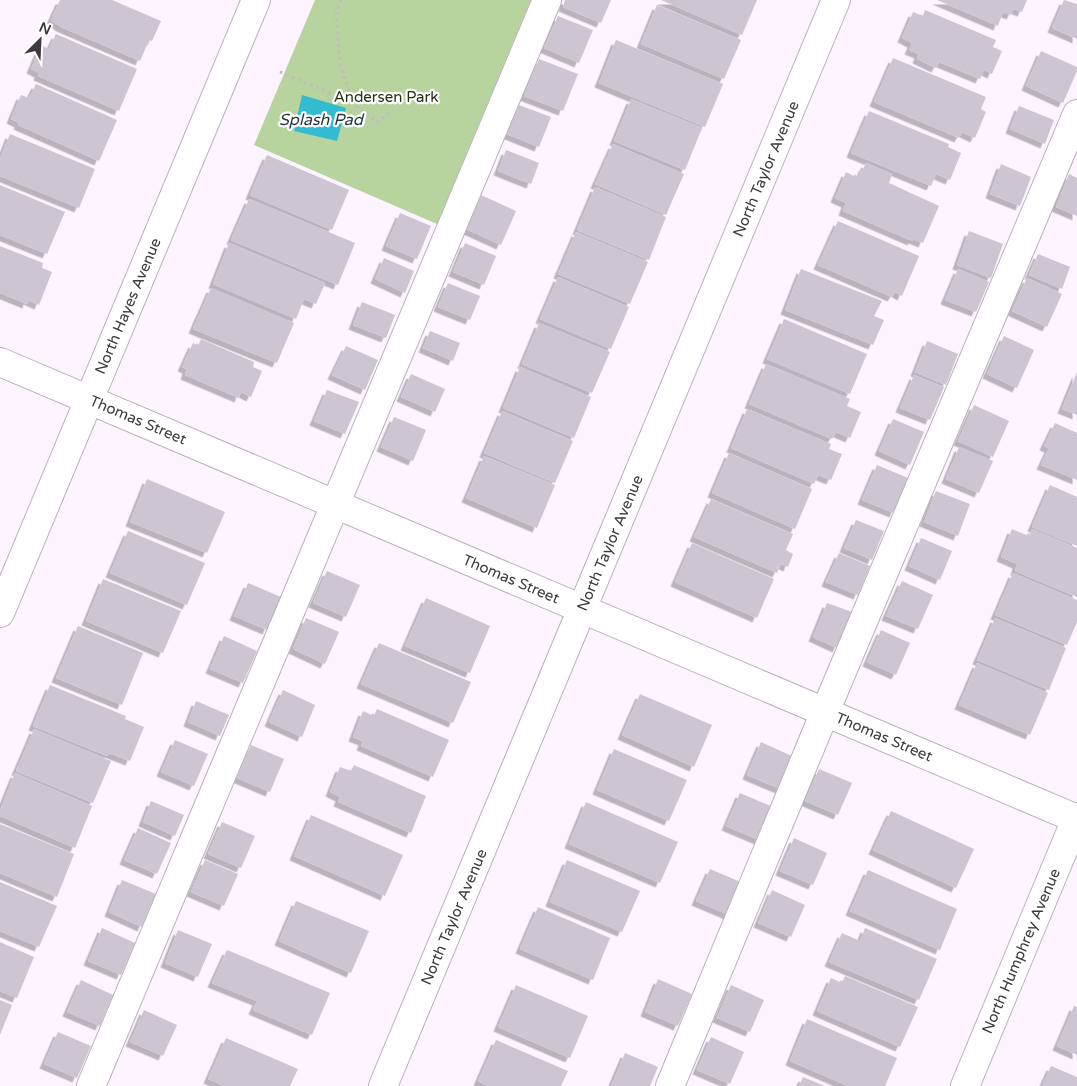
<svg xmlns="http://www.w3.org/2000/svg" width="1077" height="1086" viewBox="0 0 1077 1086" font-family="'Varela Round',sans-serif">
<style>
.green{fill:#b8d49e}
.water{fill:#32bbd1}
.building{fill:#cdc5d1;filter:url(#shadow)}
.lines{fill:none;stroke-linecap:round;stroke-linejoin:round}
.minor-casing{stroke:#bbb2bc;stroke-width:30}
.path{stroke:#c1bac3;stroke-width:3;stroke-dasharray:2.5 4;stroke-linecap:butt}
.minor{stroke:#fff;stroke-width:28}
.labels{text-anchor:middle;stroke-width:4.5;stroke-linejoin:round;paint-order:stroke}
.park-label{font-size:15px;fill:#223210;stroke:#fff}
.street-label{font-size:15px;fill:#3d393d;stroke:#fff}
.water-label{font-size:16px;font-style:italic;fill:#1f3539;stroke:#fff}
</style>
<defs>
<filter id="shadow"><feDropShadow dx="-4.5" dy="4.5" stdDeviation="0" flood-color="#0004"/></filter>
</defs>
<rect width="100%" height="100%" fill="#fdf4ff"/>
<polygon class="green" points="315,0 531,0 437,224 254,145"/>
<polygon class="water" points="302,95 346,108 337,141 294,131"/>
<g class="building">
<polygon points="60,0 112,0 161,21 152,41 149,40 140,61 61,27 51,20"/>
<polygon points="565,0 611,0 601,23 563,7"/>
<polygon points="661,0 757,0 742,35"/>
<polygon points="937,0 1027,0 1022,12 1014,9 1011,15 1003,12 998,26"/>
<polygon points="1064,0 1077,4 1077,39 1052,28"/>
<polygon points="657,5 741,40 724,79 641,44"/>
<polygon points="925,10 996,40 993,47 1002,51 992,74 984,70 980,79 939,62 936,68 917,59 919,54 909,50 912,43 902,38 913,12 923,16"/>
<polygon points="558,16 593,30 579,63 544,48"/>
<polygon points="56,34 137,69 119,111 38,76 39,73 31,69 41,45 49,49"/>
<polygon points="616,40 723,84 705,127 599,83"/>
<polygon points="1041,51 1077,67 1077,71 1063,103 1026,86"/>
<polygon points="893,58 986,97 981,109 986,112 975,138 962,132 959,138 874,102"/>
<polygon points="539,59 578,74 563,111 524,96"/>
<polygon points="36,84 117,120 99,161 18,125 19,123 11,119 21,95 29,98"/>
<polygon points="631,99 702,128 685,170 614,141"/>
<polygon points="519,105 551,117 539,147 507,134"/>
<polygon points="1019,106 1054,120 1045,144 1010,129"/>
<polygon points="869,111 949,144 948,147 961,153 950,180 936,174 931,186 851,153"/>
<polygon points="10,134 95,169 79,208 0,176 0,159"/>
<polygon points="613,144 684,174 666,215 595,184"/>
<polygon points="506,150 539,163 531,184 498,171"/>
<polygon points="267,155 349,190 332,230 250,195"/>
<polygon points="866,163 892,174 889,183 939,206 923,243 913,239 912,241 843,211 846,203 835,198 846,172 856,177 859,170 862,172"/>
<polygon points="1001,164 1031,177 1020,206 990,194"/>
<polygon points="1069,174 1077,178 1077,216 1056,207"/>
<polygon points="0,185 65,212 47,254 0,235"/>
<polygon points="595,187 666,217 649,260 577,230"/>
<polygon points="481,195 516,211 501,245 466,229"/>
<polygon points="249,199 355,243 338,285 231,240"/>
<polygon points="400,213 431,226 417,259 386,246"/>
<polygon points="838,221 919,256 902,296 895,292 892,297 818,265"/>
<polygon points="969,231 1003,244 991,278 957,265"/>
<polygon points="576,232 648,262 630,304 558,274"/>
<polygon points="229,243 325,283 316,304 304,299 296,319 213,284"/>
<polygon points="465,243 496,256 484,285 453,272"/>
<polygon points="0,246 43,263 42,268 52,272 39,305 28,300 27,304 0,293"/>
<polygon points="1038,254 1070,267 1062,289 1029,275"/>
<polygon points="384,258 414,271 405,293 375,279"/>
<polygon points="801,269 882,301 874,316 884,320 873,345 785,310"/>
<polygon points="958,269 989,282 976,312 945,300"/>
<polygon points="558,277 629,307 611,349 540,319"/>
<polygon points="1027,278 1062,294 1047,327 1012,311"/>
<polygon points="448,283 480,296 470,320 438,307"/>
<polygon points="211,288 294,323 277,363 193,329"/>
<polygon points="362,302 395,315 386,338 353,325"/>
<polygon points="784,319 867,354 850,394 767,359"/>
<polygon points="539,323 610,352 592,393 522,364"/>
<polygon points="430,331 460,343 453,361 423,348"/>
<polygon points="1004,336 1034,350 1017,388 987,374"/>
<polygon points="201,339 254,362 253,367 262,371 251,397 241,392 239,398 185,375 187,369 182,367 193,343 198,346"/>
<polygon points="927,341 958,354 946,385 915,372"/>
<polygon points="346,346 378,360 365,390 332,375"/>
<polygon points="766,364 850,399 847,406 861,412 850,438 836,432 832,439 749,404"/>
<polygon points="520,367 591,397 574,438 503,408"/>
<polygon points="1077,372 1077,415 1062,409"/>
<polygon points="411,374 445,389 435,412 401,397"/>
<polygon points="914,375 944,387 930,420 900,408"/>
<polygon points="327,390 359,402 345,434 314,421"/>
<polygon points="974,405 1009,421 993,457 958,441"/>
<polygon points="747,409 831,444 829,449 842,454 831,480 818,475 814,484 731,448"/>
<polygon points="502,411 573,441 555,483 484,453"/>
<polygon points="394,417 426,430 413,461 381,447"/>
<polygon points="893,419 924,432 910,465 879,451"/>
<polygon points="1055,423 1077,433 1077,480 1041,465 1049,448 1044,446"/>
<polygon points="959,447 993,461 979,493 946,479"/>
<polygon points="729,453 812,489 795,529 712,493"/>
<polygon points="484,456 555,485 537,528 466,498"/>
<polygon points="877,465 908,478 894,513 862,500"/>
<polygon points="147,479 225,512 207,553 130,522"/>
<polygon points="1050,485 1077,497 1077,546 1032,527"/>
<polygon points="936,491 970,504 958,536 924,522"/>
<polygon points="711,499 793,534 786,550 793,554 788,567 781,564 777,573 694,537"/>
<polygon points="856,520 884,531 872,560 844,548"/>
<polygon points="1012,529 1029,536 1032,529 1077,548 1077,597 1015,571 1017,564 1001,557"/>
<polygon points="128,531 205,563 187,605 110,573"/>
<polygon points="921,538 952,551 940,580 909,566"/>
<polygon points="692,543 774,579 757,618 675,582"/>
<polygon points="839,553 870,566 858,595 826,582"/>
<polygon points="327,571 360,585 346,617 313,603"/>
<polygon points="1013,573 1077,600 1077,622 1067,645 995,615"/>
<polygon points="103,579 181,611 163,653 86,621"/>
<polygon points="902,581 933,595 918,629 886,616"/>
<polygon points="248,583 281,597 267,630 234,616"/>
<polygon points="426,598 490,626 470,673 405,646"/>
<polygon points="827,603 852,612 837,648 813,637"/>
<polygon points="306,618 339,632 325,664 293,649"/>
<polygon points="995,618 1066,648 1049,690 977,660"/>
<polygon points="78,626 143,653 122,705 56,678"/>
<polygon points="881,630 910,643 896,675 867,662"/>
<polygon points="224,636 257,651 243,683 210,669"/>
<polygon points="379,643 471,682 453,723 361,684"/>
<polygon points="977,663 1048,693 1030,735 959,705"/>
<polygon points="50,685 126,716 125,719 144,727 130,761 109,753 107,756 33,726"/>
<polygon points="283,690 315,705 302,737 269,722"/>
<polygon points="640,694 712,725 694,767 622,735"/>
<polygon points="196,701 229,715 220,736 188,722"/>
<polygon points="377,709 449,740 433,777 361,746 363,741 353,737 363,711 374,716"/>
<polygon points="34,729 111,761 93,803 16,771"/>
<polygon points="175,740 208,754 194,786 161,772"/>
<polygon points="761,742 794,757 780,789 747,775"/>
<polygon points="251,745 284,759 270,792 237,778"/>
<polygon points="614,749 687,780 669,821 597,790"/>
<polygon points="354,765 426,796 411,833 338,802 340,797 330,792 340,767 351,771"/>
<polygon points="819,769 852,783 838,815 805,801"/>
<polygon points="15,773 92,806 75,848 0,816 0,810"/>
<polygon points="740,793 773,807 759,840 726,826"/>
<polygon points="151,801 184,815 175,836 143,822"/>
<polygon points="586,802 678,842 660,883 569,844"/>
<polygon points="891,811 974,849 956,888 873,850"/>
<polygon points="311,815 403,855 385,896 294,856"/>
<polygon points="222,822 255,836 241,868 208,854"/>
<polygon points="0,824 74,854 57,897 0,873"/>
<polygon points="138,828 171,843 157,874 124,860"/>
<polygon points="794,838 827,853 813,885 780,871"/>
<polygon points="205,860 238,874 224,906 191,892"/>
<polygon points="567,860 640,891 622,932 550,902"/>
<polygon points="710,869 743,883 729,915 696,901"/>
<polygon points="868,870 957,909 940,950 850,911"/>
<polygon points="122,880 156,894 142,927 109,912"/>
<polygon points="0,882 57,906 39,947 0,931"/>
<polygon points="772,890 805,905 791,937 758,923"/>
<polygon points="296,901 369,931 351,973 279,941"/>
<polygon points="538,907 610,938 593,980 520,949"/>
<polygon points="102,928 135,943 121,975 88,961"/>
<polygon points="865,928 937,959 919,1000 829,962 842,933 860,941"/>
<polygon points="178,930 212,944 198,977 165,963"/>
<polygon points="0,942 34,957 17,998 0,991"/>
<polygon points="227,950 330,993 312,1035 253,1010 257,1001 212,983"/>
<polygon points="845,976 918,1007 900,1047 817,1011 831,978 842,983"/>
<polygon points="658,979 692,994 678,1026 645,1012"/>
<polygon points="81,980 113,995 100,1026 67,1012"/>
<polygon points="516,985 588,1016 570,1058 498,1027"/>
<polygon points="731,985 764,1000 750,1032 717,1018"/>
<polygon points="0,1000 12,1005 0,1035"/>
<polygon points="1074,1006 1077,1007 1077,1055 1057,1046"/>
<polygon points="144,1010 177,1025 163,1056 130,1042"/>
<polygon points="807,1019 897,1058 885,1086 848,1086 790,1061"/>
<polygon points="58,1032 91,1046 77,1078 44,1064"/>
<polygon points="711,1037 744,1052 730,1084 697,1070"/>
<polygon points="226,1038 298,1069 290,1086 224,1086 208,1079"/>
<polygon points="496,1040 568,1071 561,1086 488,1086 478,1081"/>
<polygon points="625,1053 658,1067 650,1086 611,1086"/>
<polygon points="1051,1066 1077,1077 1077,1086 1042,1086"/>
<polygon points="803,1077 825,1086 799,1086"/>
</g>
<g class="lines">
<g class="minor-casing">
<g id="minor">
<polyline points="0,362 1077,819"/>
<polyline points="0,613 256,0"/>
<polyline points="91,1086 547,0"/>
<polyline points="383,1086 836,0"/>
<polyline points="670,1086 825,712 1077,114"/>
<polyline points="965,1086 1077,817"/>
</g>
</g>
<g class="path">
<polyline points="341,0 336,13 340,65 354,104 377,122 393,110"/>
<polyline points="280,72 354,103"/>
</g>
<use href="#minor" class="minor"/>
</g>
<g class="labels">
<g class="park-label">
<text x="386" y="102">Andersen Park</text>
</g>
<g class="street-label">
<text transform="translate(766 169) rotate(-67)" y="5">North Taylor Avenue</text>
<text transform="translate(128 306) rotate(-67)" y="5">North Hayes Avenue</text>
<text transform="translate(138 420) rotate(23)" y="5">Thomas Street</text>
<text transform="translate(610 543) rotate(-67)" y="5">North Taylor Avenue</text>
<text transform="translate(511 579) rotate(23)" y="5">Thomas Street</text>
<text transform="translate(884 737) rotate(23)" y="5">Thomas Street</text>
<text transform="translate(454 917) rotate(-67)" y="5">North Taylor Avenue</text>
<text transform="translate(1021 951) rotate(-67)" y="5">North Humphrey Avenue</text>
</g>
<g class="water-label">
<text x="321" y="125">Splash Pad</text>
</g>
</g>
<g transform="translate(40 40) rotate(24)" stroke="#ffffff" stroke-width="4" paint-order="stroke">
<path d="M0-4L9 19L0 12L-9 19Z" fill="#3d393d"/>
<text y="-8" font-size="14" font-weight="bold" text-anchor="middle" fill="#3d393d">N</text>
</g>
</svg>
